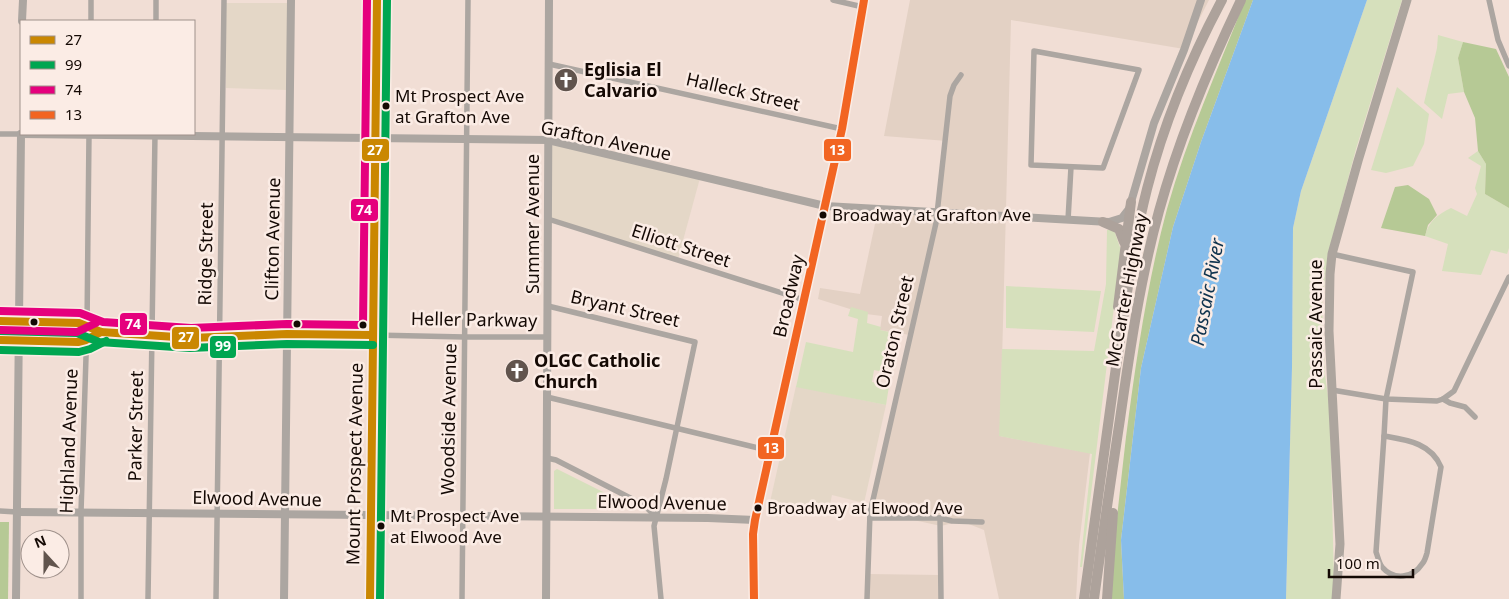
<svg xmlns="http://www.w3.org/2000/svg" width="1509" height="599" viewBox="0 0 1509 599" font-family="'Noto Sans',sans-serif">
<style>
.industrial{fill:#e3d1c4}
.education{fill:#e4d7c7}
.green{fill:#d6e0bc}
.forest{fill:#b6c995}
.water{fill:#87bdea}
.lines{fill:none;stroke-linecap:round;stroke-linejoin:round}
.minor{stroke:#aca6a1;stroke-width:5.5}
.tertiary{stroke:#aca6a1;stroke-width:8}
.secondary{stroke:#ada59e;stroke-width:9}
.motorway{stroke:#ada29b;stroke-width:10}
.bus-1-casing{stroke:#fbece5;stroke-width:11}
.bus-2-casing{stroke:#fbece5;stroke-width:11}
.bus-3-casing{stroke:#fbece5;stroke-width:11}
.bus-4-casing{stroke:#fbece5;stroke-width:11}
.bus-1{stroke:#ca8701;stroke-width:8}
.bus-2{stroke:#00a651;stroke-width:8}
.bus-3{stroke:#e5007d;stroke-width:8}
.bus-4{stroke:#f26522;stroke-width:8}
.bus-dot{fill:#140904;stroke:#fbece5;stroke-width:2}
.labels{text-anchor:middle;stroke-width:5;stroke-linejoin:round;paint-order:stroke}
.bus-label{font-size:17px;fill:#140904;stroke:#fbece5;text-anchor:start}
.poi-label{font-size:18px;font-weight:bold;fill:#140904;stroke:#fbece5;text-anchor:start}
.street-label{font-size:18px;fill:#140904;stroke:#fbece5}
.water-label{font-size:19px;font-style:italic;fill:#0f334e;stroke:#fbece5}
.line-badge{stroke:#fbece5;stroke-width:2}
.badge-label{font-size:14px;text-anchor:middle;font-weight:bold;fill:#fff}
</style>
<rect width="100%" height="100%" fill="#f1ded5"/>
<g class="industrial">
<polygon points="910,0 1209,0 1184,49 1011,20 1000,436 1090,453 1079,545 1076,599 999,599 984,530 961,521 941,526 872,511 910,335 880,330 882,316 866,314 818,299 820,288 860,294 878,210 938,213 947,141 884,136"/>
<polygon points="868,574 940,575 940,599 868,599"/>
</g>
<g class="education">
<polygon points="226,3 288,3 288,90 226,88"/>
<polygon points="548,142 700,178 678,259 548,218"/>
<polygon points="796,386 886,405 864,503 832,495 828,514 770,502"/>
</g>
<g class="green">
<polygon points="1367,0 1402,0 1356,149 1328,254 1322,305 1325,375 1330,410 1334,583 1332,599 1286,599 1292,367 1293,228 1301,191"/>
<polygon points="1438,35 1463,42 1458,58 1464,92 1448,94 1442,119 1424,103 1437,48"/>
<polygon points="1397,87 1429,114 1424,144 1413,166 1386,173 1371,170"/>
<path d="M1478 151 1486 164 1485 194 1509 208V248L1507 254 1491 250 1481 275 1442 271 1448 244 1425 236C1429 221 1437 215 1451 208L1467 216 1477 194 1475 188 1481 166 1468 158Z"/>
<polygon points="1107,230 1114,230 1121,250 1082,567 1080,567 1092,454 999,436 1002,349 1094,351 1106,284"/>
<polygon points="1006,286 1101,291 1094,332 1006,328"/>
<polygon points="851,307 868,312 867,323 881,327 880,330 900,334 892,374 874,370 872,382 889,386 886,405 796,387 806,342 853,352 858,319 848,316"/>
<polygon points="557,469 637,509 554,509 554,471"/>
</g>
<g class="forest">
<path d="M1245 0H1253L1201 142 1173 227 1141 368 1121 540 1124 599H1111C1113 545 1120 491 1126 437 1136 361 1147 283 1167 209 1187 138 1218 69 1245 0Z"/>
<polygon points="1463,42 1496,49 1509,77 1509,208 1485,194 1486,164 1478,151 1475,118 1464,92 1458,58"/>
<polygon points="1408,185 1429,199 1437,215 1428,225 1425,236 1381,228 1395,187"/>
<polygon points="0,522 9,522 8,599 0,599"/>
</g>
<polygon class="water" points="1253,0 1367,0 1301,191 1293,228 1292,367 1286,599 1124,599 1121,540 1141,368 1173,227 1201,142"/>
<g class="lines">
<g class="minor">
<polyline points="833,0 863,7"/>
<polyline points="1489,0 1498,40 1509,66"/>
<polyline points="91,21 91,0"/>
<polyline points="156,21 156,0"/>
<polygon points="1034,51 1139,70 1103,168 1031,165"/>
<polyline points="549,64 842,129"/>
<polyline points="0,134 21,134"/>
<polyline points="548,219 804,300"/>
<polyline points="1068,220 1071,167"/>
<polyline points="1332,254 1413,272 1386,399 1384,436"/>
<polyline points="548,306 695,342 666,479 654,526 661,599"/>
<polyline points="373,335 465,337 547,337"/>
<polyline points="1332,390 1386,399 1437,401 1443,399 1454,391 1509,277"/>
<polyline points="547,397 771,451"/>
<polyline points="1443,399 1450,403 1465,407 1475,417"/>
<path d="M1384 436C1407 440 1431 443 1441 467L1427 553C1426 556 1425 561 1422 564 1413 578 1394 581 1382 567 1379 563 1378 557 1376 552Z"/>
<polyline points="547,458 556,460 644,505 656,517"/>
<polyline points="0,511 17,512"/>
<polyline points="870,518 940,518 952,521 982,522"/>
<polyline points="940,518 941,599"/>
<polyline points="81,599 81,512 87,326 89,134"/>
<polyline points="148,599 155,134"/>
<polyline points="216,599 224,0"/>
<polyline points="462,599 468,0"/>
<polyline points="867,599 870,513 936,223 950,96 954,85 961,75"/>
</g>
<g class="tertiary">
<polyline points="22,21 23,0"/>
<polyline points="21,134 548,140 825,206 1109,222 1122,218 1129,209 1154,123 1184,50 1201,0"/>
<polyline points="17,512 708,518 755,520"/>
<polyline points="16,599 21,134"/>
<polyline points="284,599 291,0"/>
<polyline points="546,599 549,0"/>
</g>
<g class="secondary">
<polyline points="0,321 79,323 101,332 191,338 287,334 373,335"/>
<polyline points="0,340 78,342 86,340 101,332"/>
<polyline points="370,599 377,0"/>
<polyline points="754,599 753,534 755,520 842,129 864,0"/>
<polyline points="1336,599 1340,544 1329,331 1330,274 1332,254 1358,161 1407,0"/>
</g>
<g class="motorway">
<polyline points="1103,222 1119,229 1124,242"/>
<polyline points="1118,307 1131,202"/>
<path d="M1084 599C1094 522 1105 445 1116 367 1125 308 1132 248 1147 189 1164 123 1190 60 1222 0"/>
<path d="M1094 599C1102 539 1111 479 1120 419 1130 349 1140 280 1159 211 1179 138 1208 69 1241 0"/>
<polyline points="1107,599 1113,513"/>
</g>
<g class="bus-1-casing">
<g id="bus-1">
<polyline points="0,321 79,323 101,332 191,338 287,334 373,335"/>
<polyline points="0,340 78,342 86,340 101,332"/>
<polyline points="370,599 377,0"/>
</g>
</g>
<g class="bus-2-casing">
<g id="bus-2">
<polyline points="0,331 77,333 99,342 190,348 287,344 373,345"/>
<polyline points="0,350 79,352 90,349 106,341"/>
<polyline points="380,599 387,0"/>
</g>
</g>
<g class="bus-3-casing">
<g id="bus-3">
<polyline points="0,311 80,313 103,322 191,328 287,324 363,325 367,0"/>
<polyline points="0,330 77,332 96,323"/>
</g>
</g>
<g class="bus-4-casing">
<polyline id="bus-4" points="754,599 753,534 755,520 842,129 864,0"/>
</g>
<use href="#bus-1" class="bus-1"/>
<use href="#bus-2" class="bus-2"/>
<use href="#bus-3" class="bus-3"/>
<use href="#bus-4" class="bus-4"/>
</g>
<defs>
<g id="church-disc" transform="scale(1.25)"><circle r="9.5" fill="#61544d" stroke="#fbece5"/><path d="M-1.2-6h2.4v3.5h3.3v2.4h-3.3V6h-2.4V-.1h-3.3v-2.4h3.3Z" fill="#fff"/></g>
</defs>
<g fill-rule="evenodd">
<use href="#church-disc" x="566" y="80"/>
<use href="#church-disc" x="517" y="371"/>
</g>
<g class="bus-dot">
<circle cx="386" cy="106" r="4.5"/>
<circle cx="823" cy="215" r="4.5"/>
<circle cx="34" cy="322" r="4.5"/>
<circle cx="297" cy="324" r="4.5"/>
<circle cx="363" cy="325" r="4.5"/>
<circle cx="758" cy="508" r="4.5"/>
<circle cx="381" cy="526" r="4.5"/>
</g>
<g class="labels">
<g class="bus-label">
<text x="395" y="102">Mt Prospect Ave<tspan x="395" dy="21">at Grafton Ave</tspan></text>
<text x="832" y="221">Broadway at Grafton Ave</text>
<text x="767" y="514">Broadway at Elwood Ave</text>
<text x="390" y="522">Mt Prospect Ave<tspan x="390" dy="21">at Elwood Ave</tspan></text>
</g>
<g class="poi-label">
<text x="584" y="76">Eglisia El<tspan x="584" dy="21">Calvario</tspan></text>
<text x="534" y="367">OLGC Catholic<tspan x="534" dy="21">Church</tspan></text>
</g>
<g class="street-label">
<text transform="translate(743 92) rotate(13)" y="6">Halleck Street</text>
<text transform="translate(606 141) rotate(12)" y="6">Grafton Avenue</text>
<text transform="translate(533 224) rotate(-90)" y="6">Summer Avenue</text>
<text transform="translate(273 239) rotate(-89)" y="6">Clifton Avenue</text>
<text transform="translate(681 246) rotate(18)" y="6">Elliott Street</text>
<text transform="translate(206 254) rotate(-89)" y="6">Ridge Street</text>
<text transform="translate(1127 290) rotate(-79)" y="6">McCarter Highway</text>
<text transform="translate(789 296) rotate(-77)" y="6">Broadway</text>
<text transform="translate(625 309) rotate(13)" y="6">Bryant Street</text>
<text transform="translate(474 320) rotate(1)" y="6">Heller Parkway</text>
<text transform="translate(1316 324) rotate(-90)" y="6">Passaic Avenue</text>
<text transform="translate(895 332) rotate(-77)" y="6">Oraton Street</text>
<text transform="translate(449 419) rotate(-89)" y="6">Woodside Avenue</text>
<text transform="translate(136 426) rotate(-89)" y="6">Parker Street</text>
<text transform="translate(69 441) rotate(-88)" y="6">Highland Avenue</text>
<text transform="translate(355 464) rotate(-89)" y="6">Mount Prospect Avenue</text>
<text transform="translate(257 499) rotate(1)" y="6">Elwood Avenue</text>
<text transform="translate(662 503) rotate(1)" y="6">Elwood Avenue</text>
</g>
<g class="water-label">
<text transform="translate(1207 292) rotate(-79)" y="7">Passaic River</text>
</g>
</g>
<g class="line-badge">
<rect x="361" y="138" width="29" height="24" rx="5" fill="#ca8701"/>
<rect x="823" y="138" width="29" height="24" rx="5" fill="#f26522"/>
<rect x="350" y="198" width="29" height="24" rx="5" fill="#e5007d"/>
<rect x="119" y="312" width="29" height="24" rx="5" fill="#e5007d"/>
<rect x="171" y="326" width="29" height="24" rx="5" fill="#ca8701"/>
<rect x="209" y="335" width="28" height="24" rx="5" fill="#00a651"/>
<rect x="757" y="436" width="28" height="24" rx="5" fill="#f26522"/>
</g>
<g class="badge-label">
<text x="375" y="155">27</text>
<text x="837" y="155">13</text>
<text x="364" y="215">74</text>
<text x="133" y="329">74</text>
<text x="186" y="342">27</text>
<text x="223" y="351">99</text>
<text x="771" y="453">13</text>
</g>
<rect x="20" y="20" width="175" height="115" fill="#fbece5" stroke="#9f918b"/>
<rect x="30" y="36" width="25" height="8" fill="#ca8701" stroke="#9f918b"/>
<text x="65" y="45" font-size="15" fill="#140904">27</text>
<rect x="30" y="61" width="25" height="8" fill="#00a651" stroke="#9f918b"/>
<text x="65" y="70" font-size="15" fill="#140904">99</text>
<rect x="30" y="86" width="25" height="8" fill="#e5007d" stroke="#9f918b"/>
<text x="65" y="95" font-size="15" fill="#140904">74</text>
<rect x="30" y="111" width="25" height="8" fill="#f26522" stroke="#9f918b"/>
<text x="65" y="120" font-size="15" fill="#140904">13</text>
<g transform="translate(45 554) rotate(339)"><circle r="24" fill="#fbece5" stroke="#9f918b"/>
<path d="M0-4L9 19L0 12L-9 19Z" fill="#61544d"/>
<text y="-8" font-size="14" font-weight="bold" text-anchor="middle" fill="#140904">N</text>
</g>
<path d="M1329 569v8h84v-8" fill="none" stroke="#140904" stroke-width="2.5"/>
<text x="1336" y="569" font-size="15" fill="#140904" stroke="#fbece5" stroke-width="4" paint-order="stroke">100 m</text>
</svg>
